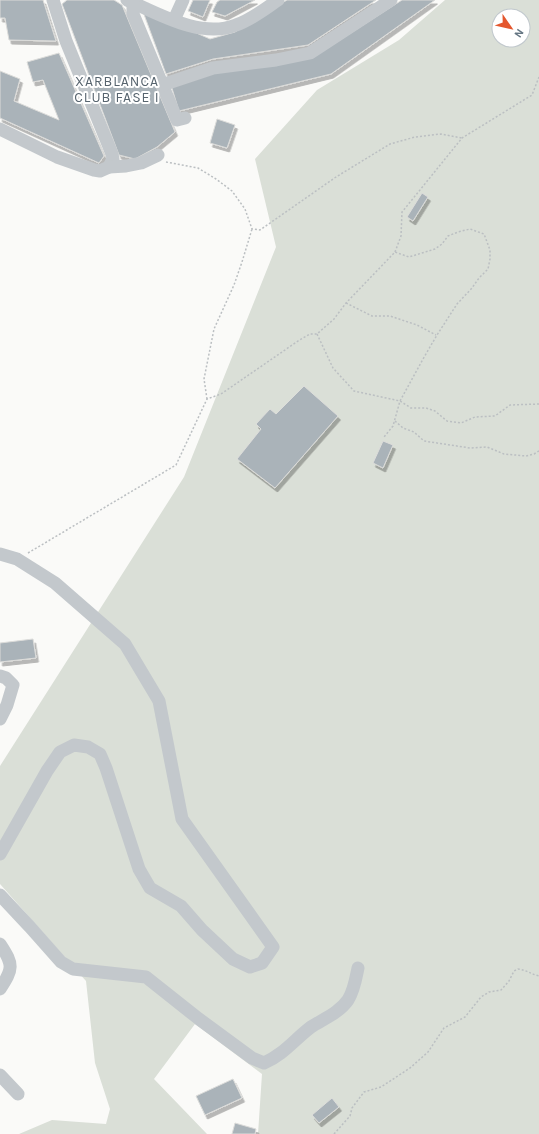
<svg xmlns="http://www.w3.org/2000/svg" width="539" height="1134" viewBox="0 0 539 1134" font-family="Karla,sans-serif">
<style>
.green{fill:#dadfd7;fill-rule:evenodd}
.building{fill:#aab3b9;stroke:#dcdcda;filter:url(#shadow)}
.lines{fill:none;stroke-linecap:round;stroke-linejoin:round}
.path{stroke:#bbbfc2;stroke-width:1.5;stroke-dasharray:2 2;stroke-linecap:butt}
.minor{stroke:#c3c8cc;stroke-width:13}
.labels{text-anchor:middle;stroke-width:4;stroke-linejoin:round;paint-order:stroke}
.neighbourhood-label{font-size:14px;letter-spacing:1px;fill:#57646e;stroke:#fff}
</style>
<defs>
<filter id="shadow"><feDropShadow dx="2.5" dy="4" stdDeviation="0" flood-color="#0004"/></filter>
</defs>
<rect width="100%" height="100%" fill="#fafaf8"/>
<path class="green" d="M445 0H539V1134H258L262 1074 195 1024 154 1079 207 1134H19L52 1120 106 1124 110 1109 95 1063 86 981 0 884V766L184 477 276 247 255 159 317 90 399 40ZM499 16H523V40H499Z"/>
<g class="building">
<polygon points="0,0 43,0 56,41 9,40 5,18 0,18"/>
<polygon points="67,0 114,0 122,5 175,132 157,147 135,159 119,155 62,4"/>
<polygon points="193,0 210,0 203,17 188,11"/>
<polygon points="220,0 255,0 225,16 212,12 217,2"/>
<polygon points="287,0 376,0 308,45 213,59 166,74 142,9 210,39 235,32"/>
<polygon points="402,0 435,0 331,74 179,111 171,85 215,72 312,58"/>
<polygon points="59,53 104,156 99,163 0,118 0,71 20,79 14,101 59,120 43,80 33,82 27,62"/>
<polygon points="217,119 235,125 227,148 210,143"/>
<polygon points="422,193 428,197 413,221 407,217"/>
<polygon points="304,386 338,416 275,488 237,459 261,429 256,424 270,409 276,414"/>
<polygon points="383,441 393,445 383,468 373,463"/>
<polygon points="33,639 36,658 0,662 0,643"/>
<polygon points="233,1079 242,1098 205,1115 196,1096"/>
<polygon points="332,1098 339,1107 319,1123 312,1115"/>
<polygon points="235,1123 256,1129 255,1134 232,1134"/>
</g>
<g class="lines">
<g class="path">
<polyline points="166,162 198,168 216,179 232,191 245,209 252,229 260,230 336,177 390,144 415,137 441,134 462,138"/>
<polyline points="395,252 401,236 402,212 424,185 462,138 532,95 539,77"/>
<polyline points="346,303 372,316 390,316 417,325 436,335"/>
<polyline points="317,334 333,368 354,391 400,401 411,408 426,408 435,411 447,421 461,423 475,417 495,416 510,405 539,404"/>
<polyline points="207,399 204,379 214,329 234,285 242,262 252,229"/>
<polyline points="395,421 403,428 414,432 424,441 470,448 487,447 504,454 526,456 534,454 539,451"/>
<polyline points="28,553 176,465 207,399 221,394 298,341 310,334 317,334 334,319 346,303 395,252 409,257 435,249 442,244 448,236 458,232 470,229 484,234 490,250 490,259 488,269 479,278 472,288 457,304 437,335 423,359 400,401 393,426 384,437"/>
<path d="M334 1134 350 1116 352 1108 364 1092 381 1087 410 1068 428 1052 444 1028 465 1017 481 997 489 992 501 990 509 981 514 971 518 969C526 970 531 974 539 976"/>
</g>
<g class="minor">
<polyline points="53,0 66,41 112,154 113,159 109,167"/>
<path d="M127 0C159 14 201 39 236 25 251 20 265 9 278 0"/>
<polyline points="133,3 133,14 177,120 185,118"/>
<polyline points="174,20 183,0"/>
<polyline points="162,85 213,68 276,60 310,53 391,0"/>
<polyline points="0,129 57,157 94,170 100,171 109,167 126,166 141,163 158,155"/>
<polyline points="0,554 17,559 55,583 125,644 159,701 182,819 273,947 262,963 250,967 233,959 202,930 181,906 150,888 139,869 106,768 100,754 88,747 74,745 60,752 47,771 0,854"/>
<polyline points="0,676 6,678 13,685 7,705 0,719"/>
<path d="M0 895 30 927 61 962 73 969 146 977 199 1019 252 1058 264 1063C283 1055 295 1039 311 1027 323 1019 339 1013 348 1000 354 991 356 978 358 968"/>
<path d="M0 944C14 965 13 969 0 989"/>
<polyline points="0,1075 18,1094"/>
</g>
</g>
<g class="labels">
<g class="neighbourhood-label">
<text x="117" y="86">XARBLANCA<tspan x="117" dy="16">CLUB FASE I</tspan></text>
</g>
</g>
<g transform="translate(511 28) rotate(124)"><circle r="19" fill="#ffffff" stroke="#c1c8cd"/>
<path d="M0-3L7 15L0 10L-7 15Z" fill="#e4572e"/>
<text y="-6" font-size="11" font-weight="bold" text-anchor="middle" fill="#657683">N</text>
</g>
</svg>
